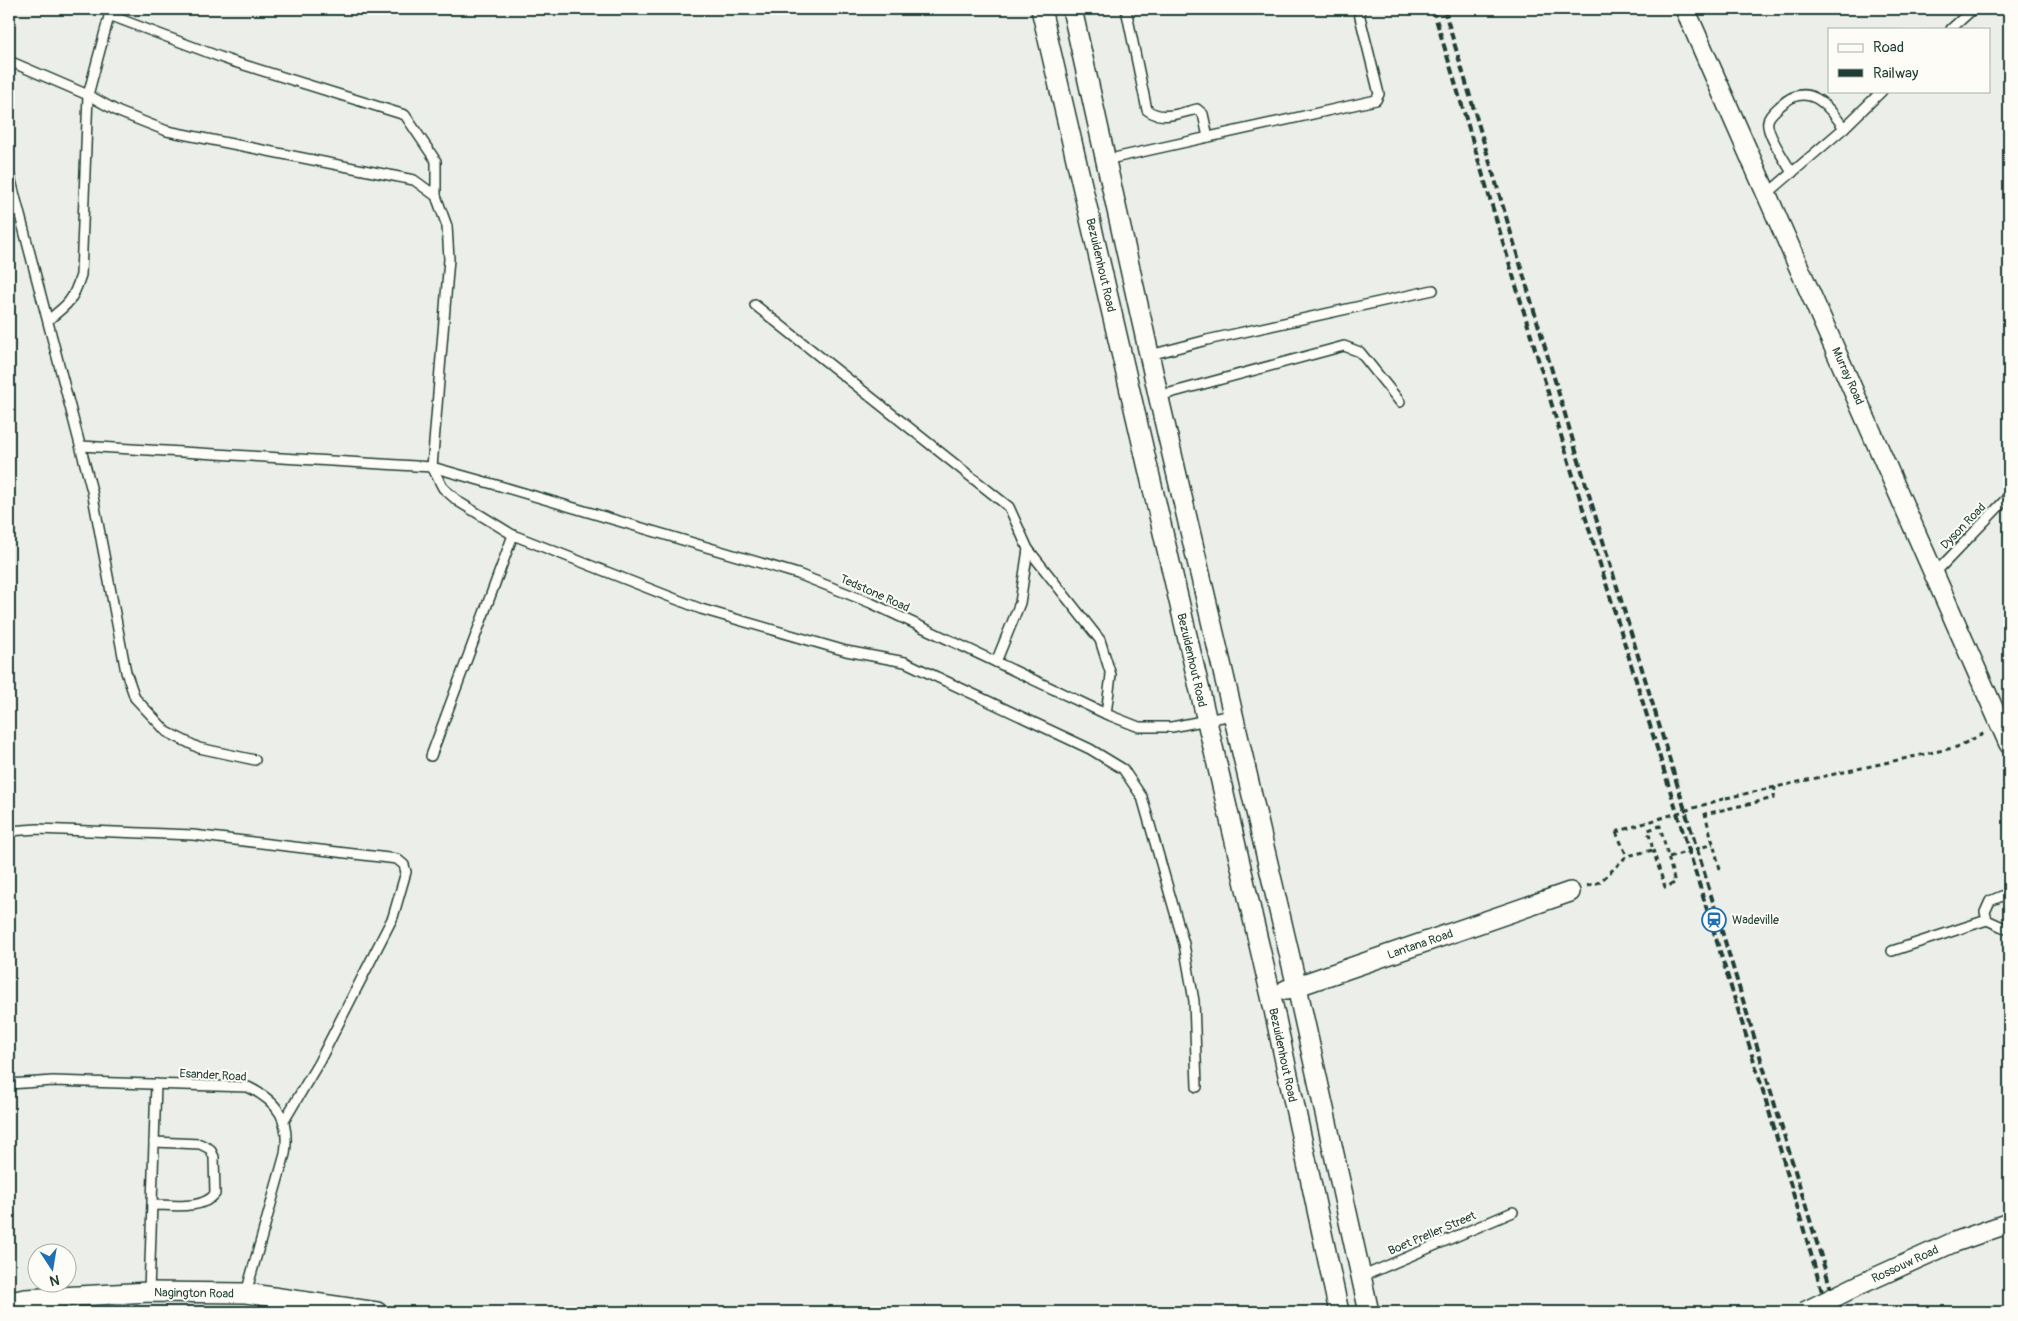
<svg xmlns="http://www.w3.org/2000/svg" width="2018" height="1321" viewBox="0 0 2018 1321" font-family="Pangolin,sans-serif">
<style>
.built{fill:#eceee9;fill-rule:evenodd}
.lines{fill:none;stroke-linecap:round;stroke-linejoin:round}
.service-casing{stroke:#1f3d34;stroke-width:12}
.minor-casing{stroke:#1f3d34;stroke-width:22}
.path{stroke:#1f3d34;stroke-width:3;stroke-dasharray:5 4;stroke-linecap:butt}
.service{stroke:#fdfcf7;stroke-width:9}
.minor{stroke:#fdfcf7;stroke-width:19}
.rail{stroke:#1f3d34;stroke-width:4;stroke-dasharray:8 4;stroke-linecap:butt}
.minor-bridge-casing{stroke:#1f3d34;stroke-width:22;stroke-linecap:butt}
.path-bridge{stroke:#1f3d34;stroke-width:3;stroke-dasharray:5 4;stroke-linecap:butt}
.minor-bridge{stroke:#fdfcf7;stroke-width:19}
.labels{text-anchor:middle;stroke-width:4;stroke-linejoin:round;paint-order:stroke}
.street-label{font-size:12px;fill:#1f3d34;stroke:#fdfcf7}
.poi-label{font-size:12px;fill:#1f3d34;stroke:#fdfcf7;text-anchor:start}
</style>
<rect width="100%" height="100%" fill="#fdfcf7"/>
<filter id="ink" filterUnits="userSpaceOnUse"><feTurbulence type="fractalNoise" baseFrequency=".02" numOctaves="2"/><feDisplacementMap in="SourceGraphic" scale="10" xChannelSelector="R" yChannelSelector="G"/><feConvolveMatrix kernelMatrix="1 2 1 2 8 2 1 2 1" color-interpolation-filters="sRGB"/></filter>
<g filter="url(#ink)">
<path class="built" d="M9 9H2009V1312H9ZM1829 29H1989V91H1829ZM38 1254H68V1284H38Z"/>
<g class="lines">
<g class="service-casing">
<g id="service">
<path d="M1126 9 1147 110C1162 121 1180 113 1197 109L1203 114 1208 137"/>
<polyline points="109,15 228,60 405,115 436,161 436,196"/>
<polyline points="1951,29 1973,9"/>
<polyline points="9,61 88,95 119,112 167,131 414,180 436,196 447,226 449,259 432,467 443,488 459,502 513,535 701,609 846,651 905,662 1090,749 1123,769 1142,797 1184,944 1194,1001 1197,1087"/>
<polyline points="1105,160 1376,100 1379,94 1358,9"/>
<polyline points="9,173 92,491 126,672 135,698 167,732 199,748 255,760"/>
<path d="M1792 173C1786 161 1765 133 1768 121 1769 115 1776 110 1780 106 1808 80 1828 105 1844 128"/>
<polyline points="1767,194 1844,128 1882,91"/>
<polyline points="755,305 1009,507 1028,549 1020,603 996,662"/>
<path d="M48 320C69 304 73 300 81 275L88 95 111 9"/>
<polyline points="1150,355 1207,340 1433,290"/>
<polyline points="1159,396 1344,346 1360,352 1400,402"/>
<polyline points="81,446 432,467 500,486 798,574 871,603 1106,714 1139,727 1172,727 1232,715"/>
<polyline points="1028,549 1100,640 1111,675 1106,714"/>
<polyline points="1935,573 2009,496"/>
<polyline points="431,756 513,535"/>
<polyline points="9,831 37,829 193,835 397,859 404,865 406,872 393,917 319,1062 284,1121"/>
<polyline points="2009,893 1990,901 1985,912 1987,920 2009,930"/>
<polyline points="1892,951 1987,920"/>
<path d="M9 1084 53 1081 248 1087C279 1102 290 1120 285 1154L246 1293"/>
<path d="M152 1205C172 1205 202 1210 215 1194L214 1157 210 1149 200 1144 154 1142"/>
<polyline points="1361,1277 1513,1212"/>
<polyline points="149,1292 156,1084"/>
</g>
</g>
<g class="minor-casing">
<g id="minor">
<polyline points="1041,9 1271,996 1339,1312"/>
<polyline points="1072,9 1160,403 1297,987 1369,1312"/>
<polyline points="1685,9 2009,744"/>
<polyline points="1286,990 1570,892"/>
<polyline points="1861,1284 1952,1243 2009,1223"/>
<polyline points="9,1302 25,1299 149,1292 246,1293 377,1312"/>
</g>
</g>
<g class="path">
<polyline points="1726,798 1957,747 1985,733"/>
<polyline points="1616,832 1627,856"/>
<polyline points="1720,869 1705,814 1774,798 1775,787"/>
<polyline points="1587,886 1600,882 1627,856 1653,850 1648,830 1660,826 1675,883 1665,887 1653,850"/>
</g>
<use href="#service" class="service"/>
<use href="#minor" class="minor"/>
<g class="rail">
<polyline points="1433,9 1587,522 1761,1084 1828,1312"/>
<polyline points="1444,9 1596,518 1838,1312"/>
</g>
<g class="minor-bridge-casing">
<polyline id="minor-bridge" points="1804,1312 1861,1284"/>
</g>
<g class="path-bridge">
<polyline points="1616,832 1726,798"/>
<polyline points="1669,857 1713,844"/>
</g>
<use href="#minor-bridge" class="minor-bridge"/>
</g>
</g>
<defs>
<g id="station-ring" transform="scale(1.25)"><circle r="9.5" fill="#fdfcf7" stroke="#1f6fb2" stroke-width="1.5"/><path d="M-3-6H3Q5-6 5-4V2Q5 4 3 4L4.5 6H3L1.5 4h-3L-3 6H-4.5L-3 4Q-5 4-5 2V-4Q-5-6-3-6ZM-3.5-4v3h7v-3ZM-3.5 1v1.5H-2V1ZM2 1v1.5H3.5V1Z" fill="#1f6fb2"/></g>
</defs>
<g fill-rule="evenodd">
<use href="#station-ring" x="1714" y="920"/>
</g>
<g class="labels">
<g class="street-label">
<text transform="translate(1101 265) rotate(77)" y="4">Bezuidenhout Road</text>
<text transform="translate(1848 376) rotate(66)" y="4">Murray Road</text>
<text transform="translate(1963 526) rotate(-46)" y="4">Dyson Road</text>
<text transform="translate(875 593) rotate(24)" y="4">Tedstone Road</text>
<text transform="translate(1192 660) rotate(77)" y="4">Bezuidenhout Road</text>
<text transform="translate(1420 944) rotate(-19)" y="4">Lantana Road</text>
<text transform="translate(1283 1055) rotate(78)" y="4">Bezuidenhout Road</text>
<text transform="translate(213 1075) rotate(3)" y="4">Esander Road</text>
<text transform="translate(1432 1233) rotate(-23)" y="4">Boet Preller Street</text>
<text transform="translate(1905 1264) rotate(-25)" y="4">Rossouw Road</text>
<text transform="translate(194 1293) rotate(1)" y="4">Nagington Road</text>
</g>
<g class="poi-label">
<text x="1732" y="924">Wadeville</text>
</g>
</g>
<rect width="2018" height="1321" fill="none" stroke="#fdfcf7" stroke-width="30"/>
<rect x="15" y="15" width="1988" height="1291" fill="none" stroke="#1f3d34" stroke-width="2" filter="url(#ink)"/>
<rect x="1828" y="28" width="162" height="65" fill="#fdfcf7" stroke="#a4b0a9"/>
<rect x="1838" y="44" width="25" height="8" fill="#fdfcf7" stroke="#a4b0a9"/>
<text x="1873" y="52" font-size="15" fill="#1f3d34">Road</text>
<rect x="1838" y="69" width="25" height="8" fill="#1f3d34" stroke="#a4b0a9"/>
<text x="1873" y="78" font-size="15" fill="#1f3d34">Railway</text>
<g transform="translate(52 1268) rotate(168)"><circle r="24" fill="#fdfcf7" stroke="#a4b0a9"/>
<path d="M0-4L9 19L0 12L-9 19Z" fill="#1f6fb2"/>
<text y="-8" font-size="14" font-weight="bold" text-anchor="middle" fill="#1f3d34">N</text>
</g>
</svg>
